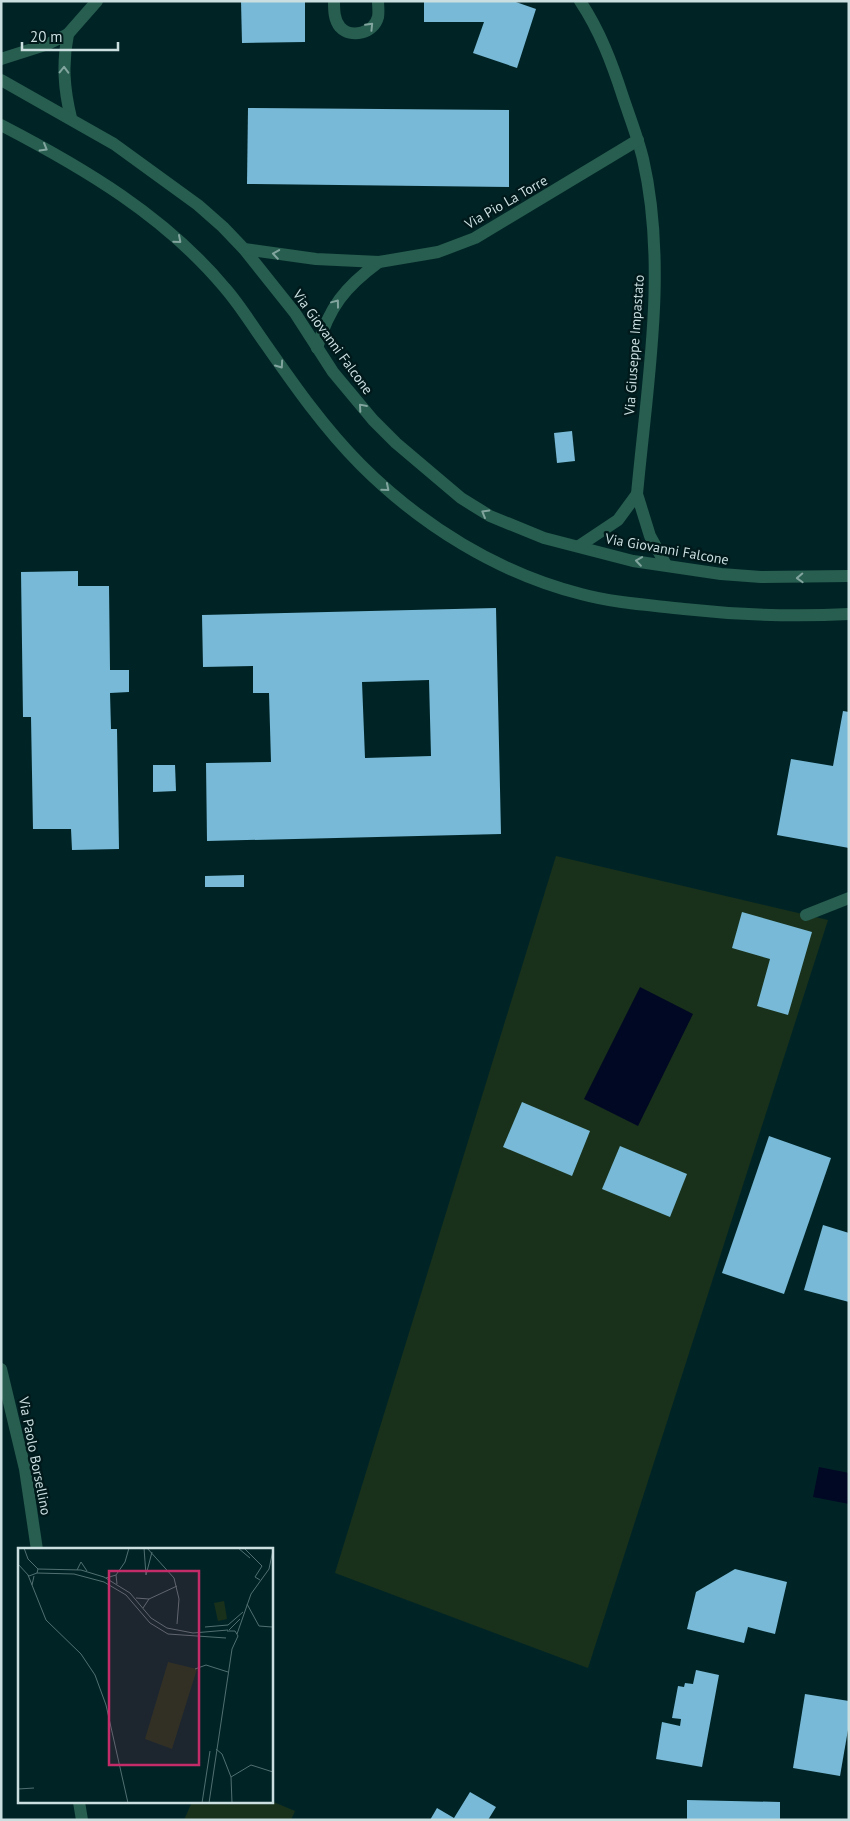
<svg xmlns="http://www.w3.org/2000/svg" width="850" height="1821" viewBox="0 0 850 1821" font-family="'PT Sans',sans-serif">
<style>
.green{fill:#19311b}
.water{fill:#000823}
.building{fill:#77b9d6;fill-rule:evenodd}
.lines{fill:none;stroke-linecap:round;stroke-linejoin:round}
.lane{stroke:#285e4f;stroke-width:12}
.street{stroke:#285e4f;stroke-width:12}
.oneway{stroke:#82a59f}
.labels{text-anchor:middle;stroke-width:5;stroke-linejoin:round;paint-order:stroke}
.street-label{font-size:14px;fill:#cbdfe0;stroke:#00191b}
.inset-road{fill:none;stroke:#516f70;stroke-width:1}
.view{fill:#c32c68;fill-opacity:0.15;stroke:#c32c68;stroke-width:2.5}
.inset-edge{fill:none;stroke:#cbdfe0;stroke-width:2.5}
</style>
<rect width="100%" height="100%" fill="#002426"/>
<g class="green">
<polygon points="556,856 828,920 588,1668 335,1573"/>
<polygon points="271,1801 295,1811 291,1820 184,1820 192,1802"/>
</g>
<g class="water">
<polygon points="640,987 693,1014 638,1126 584,1099"/>
<polygon points="819,1467 849,1473 849,1504 813,1497"/>
</g>
<g class="building">
<polygon points="241,1 305,1 305,42 242,43"/>
<polygon points="424,1 513,1 536,9 517,68 473,53 484,22 424,22"/>
<polygon points="248,108 509,110 509,187 247,184"/>
<polygon points="572,431 575,461 557,463 554,433"/>
<polygon points="78,571 78,586 109,586 110,670 129,670 129,692 110,693 111,729 117,729 119,849 72,850 71,829 33,829 31,717 23,717 21,572"/>
<path d="M496 608 501 834 207 841 206 763 271 762 269 693H253V666L203 667 202 615ZM429 680 431 756 365 758 362 682Z"/>
<polygon points="843,711 849,712 849,848 777,835 791,759 833,766"/>
<polygon points="153,765 175,765 176,791 153,792"/>
<polygon points="244,875 244,887 205,887 205,876"/>
<polygon points="742,912 812,932 788,1015 757,1006 770,959 732,948"/>
<polygon points="522,1102 590,1131 572,1176 503,1147"/>
<polygon points="769,1136 831,1158 784,1294 722,1273"/>
<polygon points="620,1146 687,1174 670,1217 602,1189"/>
<polygon points="823,1225 849,1233 849,1302 804,1290"/>
<polygon points="735,1569 787,1582 775,1634 748,1627 744,1643 687,1629 696,1592"/>
<polygon points="696,1670 719,1675 702,1767 656,1759 662,1722 680,1726 681,1719 672,1718 678,1686 684,1687 685,1683 693,1684"/>
<polygon points="805,1694 849,1701 849,1724 840,1776 793,1768"/>
<polygon points="470,1792 496,1807 488,1820 430,1820 437,1808 454,1818"/>
<polygon points="687,1800 780,1802 780,1820 687,1820"/>
</g>
<g class="lines">
<path class="lane" d="M334 1C334 10 334 20 340 27 351 39 374 33 378 17 379 12 378 6 378 1"/>
<g class="street">
<path d="M580 1C600 31 612 63 623 97 630 118 638 138 643 159 668 268 647 384 637 494"/>
<polyline points="68,34 97,1"/>
<path d="M1 59 48 44 68 34C62 64 64 89 71 118"/>
<polyline points="1,80 114,144 198,205 223,227 244,249 295,313 333,372 373,420 396,443 461,498 490,516 544,538 633,561 721,574 761,577 849,576"/>
<path d="M1 125C84 168 165 216 225 288 239 304 250 322 262 339 292 382 323 427 361 465 421 525 498 573 581 594 614 603 650 605 684 609 739 615 793 617 849 614"/>
<path d="M244 249 316 259 379 262C345 287 329 307 317 348"/>
<polyline points="379,262 438,252 475,238 638,140"/>
<polyline points="579,546 618,520 637,494 650,536 666,565"/>
<polyline points="806,915 849,898"/>
<polyline points="1,1369 25,1469 37,1550"/>
<polyline points="79,1802 82,1820"/>
</g>
</g>
<defs><path id="oneway-chevron" d="M-2-3.5L2.5 0L-2 3.5" fill="none" stroke-width="1.6" stroke-linecap="round" stroke-linejoin="round" transform="scale(1.25)"/></defs>
<g class="oneway">
<use href="#oneway-chevron" transform="translate(370 26) rotate(-46)"/>
<use href="#oneway-chevron" transform="translate(64 70) rotate(-89)"/>
<use href="#oneway-chevron" transform="translate(44 148) rotate(30)"/>
<use href="#oneway-chevron" transform="translate(178 240) rotate(41)"/>
<use href="#oneway-chevron" transform="translate(276 254) rotate(-171)"/>
<use href="#oneway-chevron" transform="translate(336 303) rotate(-53)"/>
<use href="#oneway-chevron" transform="translate(280 365) rotate(55)"/>
<use href="#oneway-chevron" transform="translate(362 407) rotate(-131)"/>
<use href="#oneway-chevron" transform="translate(386 488) rotate(40)"/>
<use href="#oneway-chevron" transform="translate(485 513) rotate(-150)"/>
<use href="#oneway-chevron" transform="translate(639 561) rotate(-172)"/>
<use href="#oneway-chevron" transform="translate(800 578) rotate(178)"/>
</g>
<g class="labels">
<g class="street-label">
<text transform="translate(506 202) rotate(-30)" y="5">Via Pio La Torre</text>
<text transform="translate(333 342) rotate(54)" y="5">Via Giovanni Falcone</text>
<text transform="translate(634 345) rotate(-86)" y="5">Via Giuseppe Impastato</text>
<text transform="translate(667 549) rotate(10)" y="5">Via Giovanni Falcone</text>
<text transform="translate(35 1456) rotate(79)" y="5">Via Paolo Borsellino</text>
</g>
</g>
<g transform="translate(18 1548)">
<rect width="255" height="255" fill="#002426"/>
<path d="M206 53 209 71 200 73 196 55ZM150 114 179 121 154 201 127 191Z" fill="#19311b"/>
<path class="inset-road" d="M126 0 128 27 134 4M129 0 156 30 161 51 159 76M220 0 232 10M226 0 244 18 237 29 242 32M0 16 11 28 19 25 20 21 10 11 6 0M20 21 63 22 86 29 112 45 133 70 149 80 175 85 210 82M59 22 63 14 69 23M19 25 56 26 86 34 108 47 132 75 150 86 208 90M10 27 14 37 16 28M98 27 107 14 111 0M88 30 98 27 99 36M14 37 28 72 63 106 77 127 88 157 110 255M118 50 131 51 125 60M131 51 159 38M229 56 241 78 254 79M187 79 210 77 225 64M211 82 222 71M219 86 233 46 251 21 255 2M177 121 188 117 210 124M198 201 204 206 213 229 214 255M213 229 233 217 255 224M0 241 16 240M184 255 192 203M191 255 214 101 220 88 217 83H209"/>
<path class="view" d="M91 23H181V217H91Z"/>
<rect width="255" height="255" class="inset-edge"/>
</g>
<rect width="850" height="1821" fill="none" stroke="#cbdfe0" stroke-width="5"/>
<path d="M22 42v8h96v-8" fill="none" stroke="#cbdfe0" stroke-width="2.5"/>
<text x="30" y="42" font-size="15" fill="#cbdfe0" stroke="#00191b" stroke-width="4" paint-order="stroke">20 m</text>
</svg>
